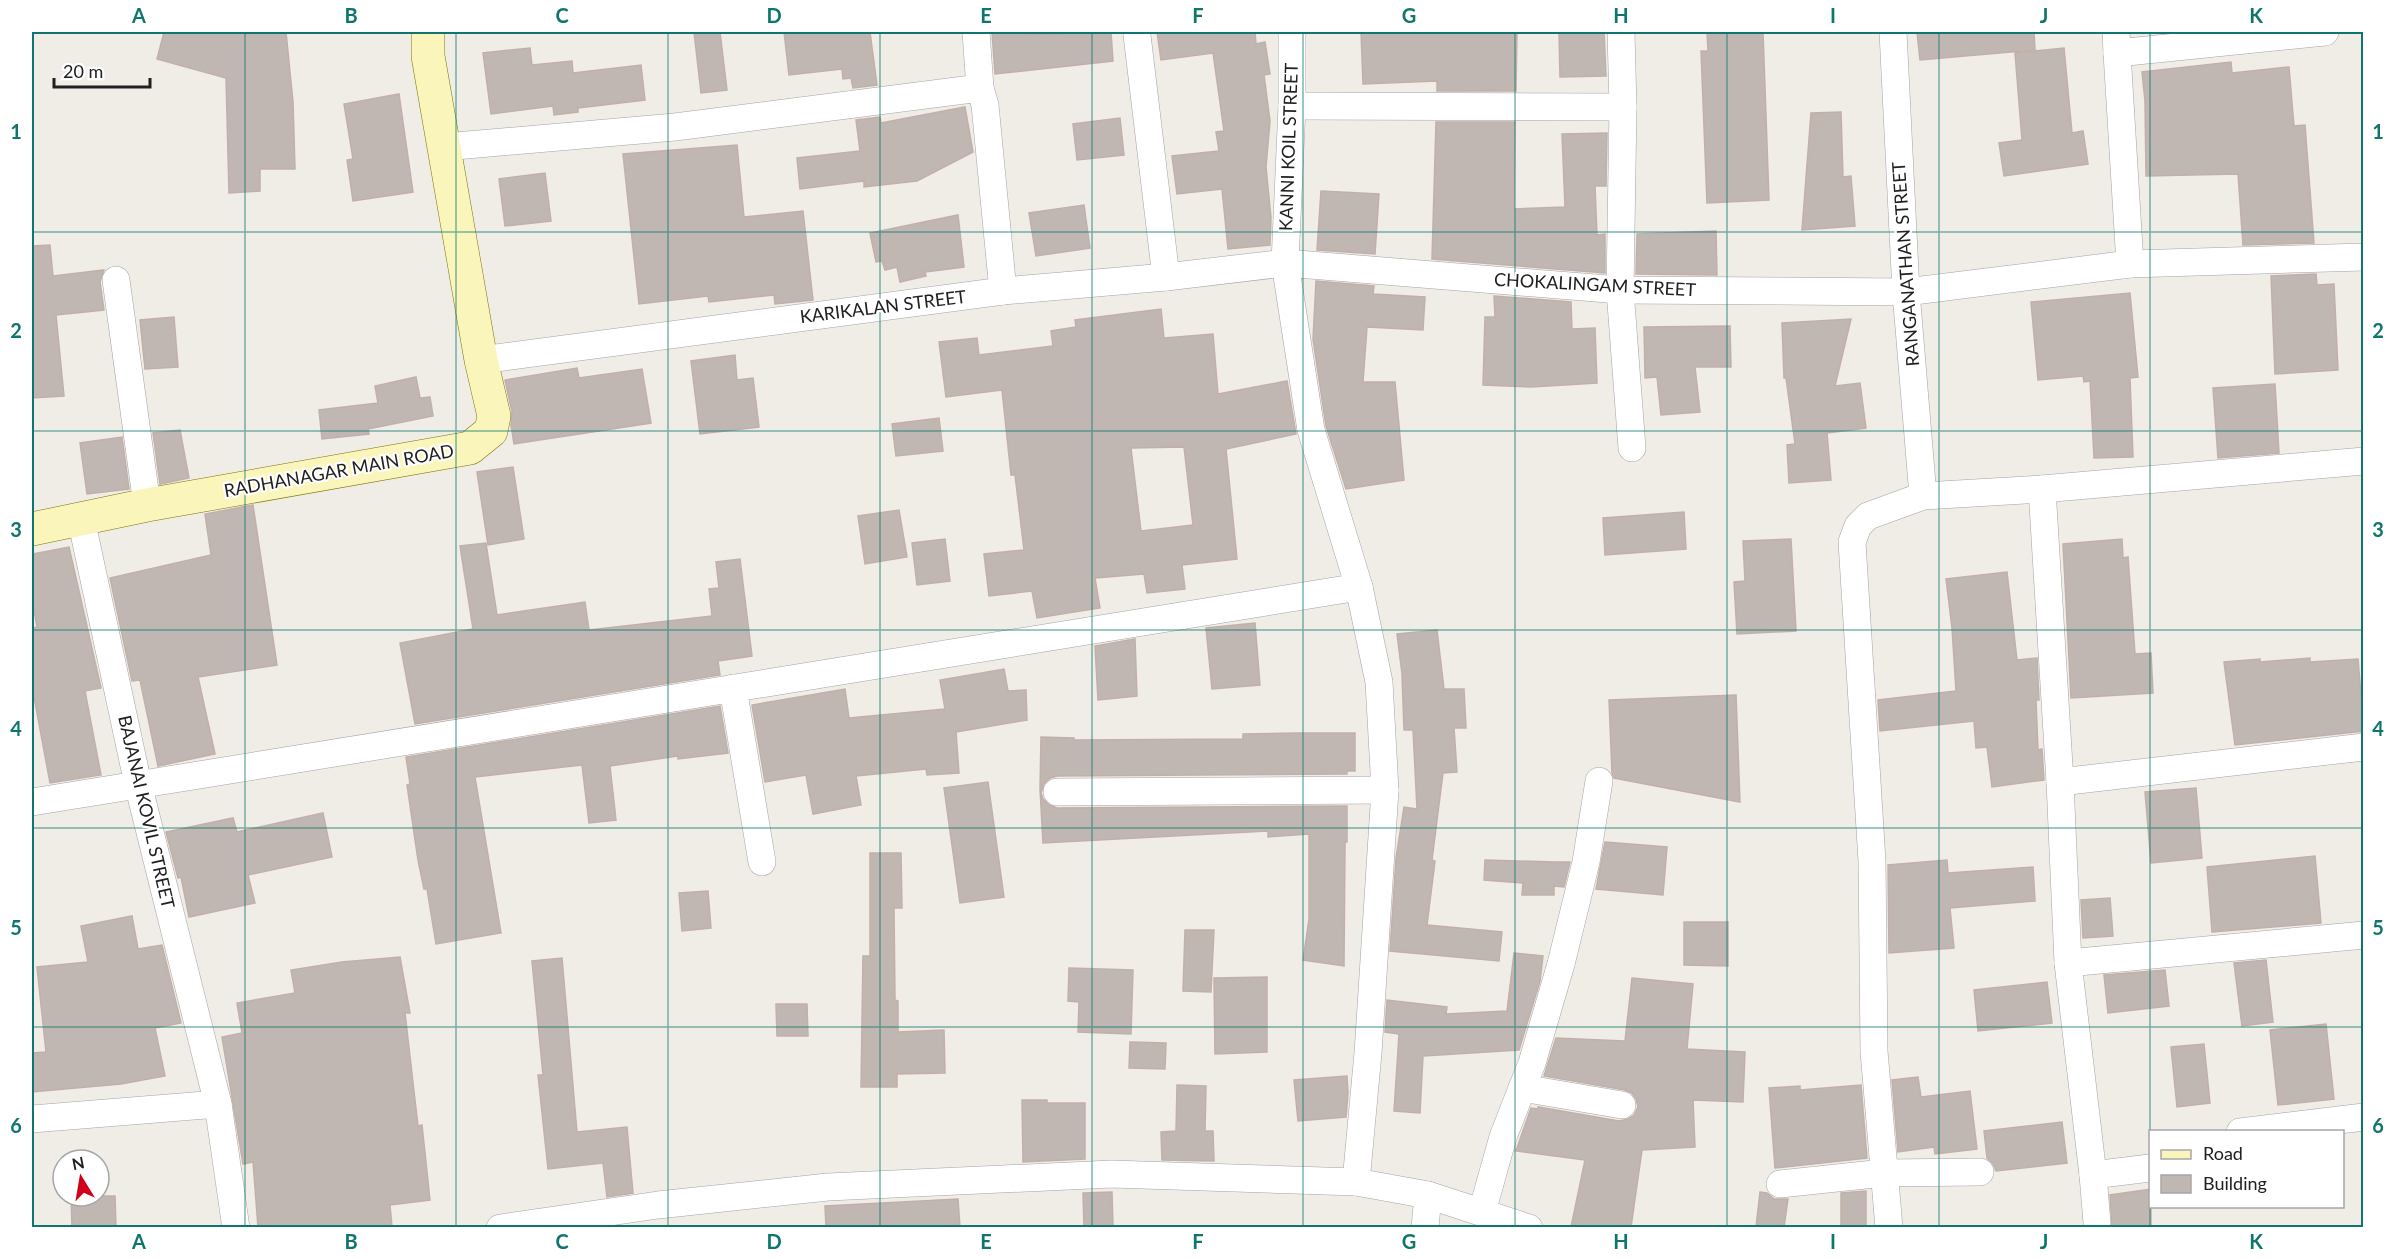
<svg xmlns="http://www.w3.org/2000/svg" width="2395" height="1259" viewBox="0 0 2395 1259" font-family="Lato,sans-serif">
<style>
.building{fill:#c1b7b2;stroke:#c2b0a8;stroke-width:1.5;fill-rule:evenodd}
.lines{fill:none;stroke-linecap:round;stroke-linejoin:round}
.street-casing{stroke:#a4a4a4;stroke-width:28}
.secondary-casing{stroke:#797605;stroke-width:34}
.street{stroke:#fff;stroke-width:27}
.secondary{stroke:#faf5bb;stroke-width:33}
.grid{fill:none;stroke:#0f766e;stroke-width:1.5;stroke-opacity:0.55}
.labels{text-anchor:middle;stroke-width:4.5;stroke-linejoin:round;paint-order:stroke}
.street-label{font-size:18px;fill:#202020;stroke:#fff}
.neatline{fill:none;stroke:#0f766e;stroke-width:2}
.grid-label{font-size:20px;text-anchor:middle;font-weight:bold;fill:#0f766e}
</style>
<rect width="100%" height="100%" fill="#f0ece6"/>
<g class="building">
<polygon points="164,32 286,32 293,102 295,169 260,169 260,191 229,193 226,78 157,59"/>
<polygon points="694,32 720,32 727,90 701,93"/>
<polygon points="784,32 870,32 877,85 853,88 851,78 843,79 842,69 789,75"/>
<polygon points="992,32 1024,32 1024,35 1111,32 1113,61 995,74"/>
<polygon points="1157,32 1255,32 1256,44 1265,42 1270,74 1264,75 1270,121 1266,167 1271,218 1270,245 1228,249 1222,189 1177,194 1172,156 1219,151 1216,132 1224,131 1213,53 1161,60"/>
<polygon points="1361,32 1517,32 1516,91 1437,91 1437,81 1363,84"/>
<polygon points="1559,32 1604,32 1606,76 1560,77"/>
<polygon points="1707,32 1763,32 1769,200 1707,203 1701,51 1708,51"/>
<polygon points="1917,32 2034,32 2035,50 1920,60"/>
<polygon points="530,48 532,65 572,61 573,73 641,65 645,100 578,108 578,112 554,115 553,106 491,114 483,53"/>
<polygon points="2064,48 2072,133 2083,131 2088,164 2004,176 1999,143 2022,140 2015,53"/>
<polygon points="2231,62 2232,73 2289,67 2294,126 2305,125 2314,243 2243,245 2238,174 2146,176 2145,101 2142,72"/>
<polygon points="399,94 413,192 353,201 347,160 353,159 344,104"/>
<polygon points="965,107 973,152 917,181 864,187 864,181 800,189 797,158 860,151 856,120 880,117 881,123"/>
<polygon points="1841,112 1843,177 1851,176 1855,226 1802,230 1811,113"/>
<polygon points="1120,118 1124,155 1077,160 1073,124"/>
<polygon points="1436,122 1515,122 1514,209 1565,207 1562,134 1607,133 1606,186 1595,186 1597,235 1605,234 1605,273 1432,259"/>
<polygon points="737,145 744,217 803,211 813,300 775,304 774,295 709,302 708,296 639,304 623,154"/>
<polygon points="545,173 551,221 505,226 499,179"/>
<polygon points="1321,191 1379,194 1375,254 1317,250"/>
<polygon points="1084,205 1090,248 1036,256 1029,213"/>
<polygon points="958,215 964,267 925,272 926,276 900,282 897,267 885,270 882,261 876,262 870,233"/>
<polygon points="1716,231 1717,275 1636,274 1637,234"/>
<polygon points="50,245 53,276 104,270 100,282 104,310 56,315 64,396 32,398 32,246"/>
<polygon points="2316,274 2317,285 2334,284 2338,370 2275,374 2271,276"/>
<polygon points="1316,281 1374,286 1373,294 1425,297 1423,330 1367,327 1363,382 1395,382 1404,480 1346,489 1326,426 1313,339"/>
<polygon points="2130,293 2138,377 2130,378 2133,457 2094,458 2090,381 2084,382 2083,376 2038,380 2031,302"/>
<polygon points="1494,296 1571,302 1572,329 1595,328 1597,383 1531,387 1483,385 1485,317 1495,317"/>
<path d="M1161 309 1164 338 1213 334 1218 394 1287 381 1296 434 1226 449 1237 559 1182 565 1185 589 1147 593 1144 574 1095 578 1100 608 1037 618 1032 591 989 596 984 554 1024 550 1015 475H1011L1002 390 946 397 939 342 977 338 979 355 1053 346 1051 331 1076 327 1075 320ZM1184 447 1193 525 1141 531 1131 448Z"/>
<polygon points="174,317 178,367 145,369 140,320"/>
<polygon points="1851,319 1835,386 1860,383 1866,428 1827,433 1831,480 1789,483 1787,445 1795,444 1786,378 1784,378 1782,323"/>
<polygon points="1730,326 1731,367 1695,367 1700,412 1661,415 1657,377 1645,378 1644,327"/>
<polygon points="735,355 737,380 753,378 759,427 700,434 691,361"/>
<polygon points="577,368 579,378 642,369 651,423 514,444 511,425 512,412 505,380"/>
<polygon points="416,377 420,398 430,397 433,416 368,429 369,434 322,439 319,410 378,403 375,386"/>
<polygon points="2275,384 2279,453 2218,458 2213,388"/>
<polygon points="939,418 943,451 896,456 892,424"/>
<polygon points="180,430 189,478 160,484 153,433"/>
<polygon points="122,437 129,489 87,494 80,443"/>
<polygon points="513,467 524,539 488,545 477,472"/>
<polygon points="253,505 277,665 198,677 215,754 158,766 140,680 132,681 110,578 211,555 205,514"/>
<polygon points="899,510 907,557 865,564 858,516"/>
<polygon points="1684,512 1686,549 1605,555 1603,518"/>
<polygon points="945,539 950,581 917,585 912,543"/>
<polygon points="1791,539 1796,631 1737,634 1734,582 1745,581 1743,541"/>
<polygon points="2122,539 2123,558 2128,557 2135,654 2151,653 2153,693 2071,698 2063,544"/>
<polygon points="486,543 497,615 585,602 589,630 712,616 709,589 719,588 716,562 740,559 752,656 718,661 720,675 415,724 400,643 473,629 460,546"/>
<polygon points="69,547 101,688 85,691 101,775 50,783 32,686 32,628 37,627 32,599 32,554"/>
<polygon points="2007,572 2017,660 2037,658 2039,700 2036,700 2038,750 2042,749 2044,780 1992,787 1987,747 1976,748 1974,721 1880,731 1878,700 1956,691 1952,628 1946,579"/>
<polygon points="1255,623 1260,685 1212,689 1206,628"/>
<polygon points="1437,630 1444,689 1464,689 1466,728 1454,728 1457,772 1443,773 1432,860 1435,861 1427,925 1502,932 1499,961 1390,951 1396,858 1404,807 1417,809 1413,730 1404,730 1402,674 1397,634"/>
<polygon points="1135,639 1137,696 1098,700 1095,646"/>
<polygon points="2310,658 2310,662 2358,659 2364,731 2235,745 2224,662 2260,659 2260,662"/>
<polygon points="1004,669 1008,691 1026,690 1027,720 956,732 959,773 927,775 926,769 856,776 861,805 813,814 806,775 765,782 752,705 845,689 849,718 945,709 940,680"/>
<polygon points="1736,695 1740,802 1614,778 1612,773 1609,700"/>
<polygon points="720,706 728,753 678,759 678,756 610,766 616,820 589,823 582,765 475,777 501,933 436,944 427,889 424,889 418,860 407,785 410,784 406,757"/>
<polygon points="1298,733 1355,733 1355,771 1347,771 1347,774 1057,776 1050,778 1044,784 1041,793 1043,799 1049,805 1057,808 1347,806 1347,842 1345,842 1344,966 1303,960 1309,919 1309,834 1268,837 1268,831 1043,843 1040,789 1041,737 1074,738 1074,740 1243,739 1243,734"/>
<polygon points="988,782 1004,897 960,903 944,788"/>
<polygon points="2196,788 2202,858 2151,863 2145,792"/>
<polygon points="323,813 332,857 248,875 255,903 189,917 181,877 178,878 166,832 233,818 237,832"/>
<polygon points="1605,842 1667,847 1663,895 1596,889"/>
<polygon points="870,853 901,853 902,908 894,908 895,1000 898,1001 898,1032 944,1030 945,1073 897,1074 897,1087 861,1087 863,956 870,956"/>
<polygon points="2315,856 2321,923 2212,932 2207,867"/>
<polygon points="1485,860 1555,862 1570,862 1564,887 1554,886 1554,895 1522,895 1523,883 1484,880"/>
<polygon points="1947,860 1948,873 2033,867 2035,901 1950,908 1954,948 1889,953 1888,865"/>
<polygon points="708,891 711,928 682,931 679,893"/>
<polygon points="2110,898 2113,936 2083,938 2081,900"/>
<polygon points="132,916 138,949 162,945 181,1023 155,1028 165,1076 121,1084 32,1092 32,1053 46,1052 37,967 88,962 81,926"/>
<polygon points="1684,922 1728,922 1728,966 1684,965"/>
<polygon points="1185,930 1214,930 1211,992 1183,991"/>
<polygon points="1514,953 1543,956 1540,981 1519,1050 1423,1056 1420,1113 1394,1111 1399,1034 1385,1032 1387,1000 1447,1007 1446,1014 1507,1011"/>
<polygon points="400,957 410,1013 405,1013 418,1126 422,1125 430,1200 390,1205 392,1227 258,1227 253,1162 243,1164 222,1037 242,1033 237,1003 295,993 291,970 342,962"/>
<polygon points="562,958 577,1132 627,1127 633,1193 607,1197 603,1163 548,1169 538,1075 543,1075 532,961"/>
<polygon points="2266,960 2273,1022 2242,1026 2234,963"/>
<polygon points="1069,968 1133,970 1131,1034 1078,1032 1079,1002 1068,1001"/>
<polygon points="2165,970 2169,1006 2108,1013 2104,975"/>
<polygon points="1267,977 1267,1052 1215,1054 1214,978"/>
<polygon points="1632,978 1693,984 1687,1049 1745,1052 1743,1102 1693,1100 1695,1147 1642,1150 1631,1227 1571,1227 1585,1160 1516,1151 1531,1108 1538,1109 1538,1107 1619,1121 1628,1119 1634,1115 1638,1107 1636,1099 1632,1093 1625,1090 1544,1076 1556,1038 1625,1041"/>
<polygon points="2047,982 2052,1023 1978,1031 1974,990"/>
<polygon points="776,1004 807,1004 808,1036 777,1036"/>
<polygon points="2326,1024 2334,1099 2278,1105 2270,1030"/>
<polygon points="1130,1042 1166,1043 1165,1069 1129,1068"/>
<polygon points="2204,1044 2210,1103 2177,1107 2171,1047"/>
<polygon points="1347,1076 1348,1093 1346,1117 1298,1121 1294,1080"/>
<polygon points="1918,1077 1921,1097 1970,1091 1977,1149 1935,1154 1934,1147 1898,1152 1892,1080"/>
<polygon points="1177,1085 1206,1086 1205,1131 1213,1131 1214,1161 1162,1160 1161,1132 1176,1131"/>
<polygon points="1861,1085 1867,1158 1775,1168 1769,1088 1800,1086 1800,1090"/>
<polygon points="1022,1100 1047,1100 1047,1103 1085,1103 1085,1159 1023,1162"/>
<polygon points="2062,1122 2067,1163 1996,1171 1993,1164 1987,1158 1984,1131"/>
<polygon points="2151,1189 2151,1227 2112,1227 2110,1195"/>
<polygon points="1866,1191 1866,1227 1841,1227 1841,1193"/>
<polygon points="1112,1192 1113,1227 1084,1227 1083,1193"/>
<polygon points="1760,1192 1767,1193 1774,1199 1788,1199 1784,1227 1756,1227"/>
<polygon points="71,1196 115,1196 116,1227 72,1227"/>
<polygon points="958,1199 960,1227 826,1227 825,1206"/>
</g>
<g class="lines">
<g class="street-casing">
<g id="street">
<polyline points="976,32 980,88"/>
<polyline points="1621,32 1623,107 1620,290 1632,448"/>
<polyline points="1893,32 1906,292 1923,496"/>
<polyline points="2116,32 2117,53 2325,32"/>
<polyline points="1137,35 1166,277"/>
<polyline points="2117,53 2130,264 2364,257"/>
<polyline points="1292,106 1623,107"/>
<polyline points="444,147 675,127 980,88 985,105 1003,291"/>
<polyline points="116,280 147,505"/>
<polyline points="481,360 1003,291 1166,277 1285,263 1620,290 1906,292 2130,264"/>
<polyline points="2042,489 2060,782 2364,747"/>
<polyline points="81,519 138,784 218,1104 236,1228"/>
<polyline points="733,688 762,862"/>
<polyline points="2060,782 2068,963 2093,1175 2097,1223"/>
<polyline points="1057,792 1385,790"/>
<polyline points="32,802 1359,587 1311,430 1285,263 1292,106 1292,32"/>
<polyline points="2068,963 2364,935"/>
<polyline points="1522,1088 1622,1105"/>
<polyline points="32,1119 218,1104"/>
<polyline points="2240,1132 2364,1117"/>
<polyline points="2093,1175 2150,1168"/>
<polyline points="1356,1182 1368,1053 1385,790 1379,682 1359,587"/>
<polyline points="1780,1184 1884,1173 1980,1172"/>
<polyline points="1428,1195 1529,1228"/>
<polyline points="1482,1212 1503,1137 1532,1063 1561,964 1586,862 1599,781"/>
<polyline points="500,1228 658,1205 828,1187 1112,1174 1356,1182 1428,1195 1425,1228"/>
<polyline points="1889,1228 1874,1051 1872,861 1852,542 1858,526 1868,516 1923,496 2042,489 2364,461"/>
</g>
</g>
<g class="secondary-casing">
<polyline id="secondary" points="32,529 147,505 470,448 491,431 494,416 481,360 428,56 428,32"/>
</g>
<use href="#street" class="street"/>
<use href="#secondary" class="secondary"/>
</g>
<path class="grid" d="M245 32V1228M456 32V1228M668 32V1228M880 32V1228M1092 32V1228M1303 32V1228M1515 32V1228M1727 32V1228M1939 32V1228M2150 32V1228M32 232H2364M32 431H2364M32 630H2364M32 828H2364M32 1027H2364"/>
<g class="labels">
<g class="street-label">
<text transform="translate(1289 147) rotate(-88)" y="6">KANNI KOIL STREET</text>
<text transform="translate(1906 264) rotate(-94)" y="6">RANGANATHAN STREET</text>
<text transform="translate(1595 285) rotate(3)" y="6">CHOKALINGAM STREET</text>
<text transform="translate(883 307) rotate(-7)" y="6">KARIKALAN STREET</text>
<text transform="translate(339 471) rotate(-10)" y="6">RADHANAGAR MAIN ROAD</text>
<text transform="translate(146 812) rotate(77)" y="6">BAJANAI KOVIL STREET</text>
</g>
</g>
<rect width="2395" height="1259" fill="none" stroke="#ffffff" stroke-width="66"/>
<rect x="2149" y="1130" width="195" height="78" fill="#ffffff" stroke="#a6a6a6" stroke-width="1.5"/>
<rect x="2161" y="1150" width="30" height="9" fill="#faf5bb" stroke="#a6a6a6" stroke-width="1.5"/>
<text x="2203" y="1160" font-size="18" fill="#202020">Road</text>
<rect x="2161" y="1175" width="30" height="18" fill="#c1b7b2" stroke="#a6a6a6" stroke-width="1.5"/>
<text x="2203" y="1190" font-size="18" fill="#202020">Building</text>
<g transform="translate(81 1178) rotate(349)"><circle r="28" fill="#ffffff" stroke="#a6a6a6" stroke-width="1.5"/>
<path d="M0-4.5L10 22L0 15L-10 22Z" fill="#d0001c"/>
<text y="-9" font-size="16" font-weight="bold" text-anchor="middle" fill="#202020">N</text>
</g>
<path d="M54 78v9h96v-9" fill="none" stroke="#202020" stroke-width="3"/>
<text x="63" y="78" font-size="18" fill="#202020" stroke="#ffffff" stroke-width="4.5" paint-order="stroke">20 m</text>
<rect x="33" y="33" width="2329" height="1193" class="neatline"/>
<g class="grid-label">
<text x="139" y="23">A</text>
<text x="351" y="23">B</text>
<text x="562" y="23">C</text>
<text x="774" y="23">D</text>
<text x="986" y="23">E</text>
<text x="1198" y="23">F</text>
<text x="1409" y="23">G</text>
<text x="1621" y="23">H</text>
<text x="1833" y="23">I</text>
<text x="2044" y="23">J</text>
<text x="2256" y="23">K</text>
<text x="16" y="139">1</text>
<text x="2378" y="139">1</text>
<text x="16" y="338">2</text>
<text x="2378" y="338">2</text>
<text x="16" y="537">3</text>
<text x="2378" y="537">3</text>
<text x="16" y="736">4</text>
<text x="2378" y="736">4</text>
<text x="16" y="935">5</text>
<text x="2378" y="935">5</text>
<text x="16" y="1133">6</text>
<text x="2378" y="1133">6</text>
<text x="139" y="1249">A</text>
<text x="351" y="1249">B</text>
<text x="562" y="1249">C</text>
<text x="774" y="1249">D</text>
<text x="986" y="1249">E</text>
<text x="1198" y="1249">F</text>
<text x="1409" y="1249">G</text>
<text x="1621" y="1249">H</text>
<text x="1833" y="1249">I</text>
<text x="2044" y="1249">J</text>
<text x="2256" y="1249">K</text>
</g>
</svg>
